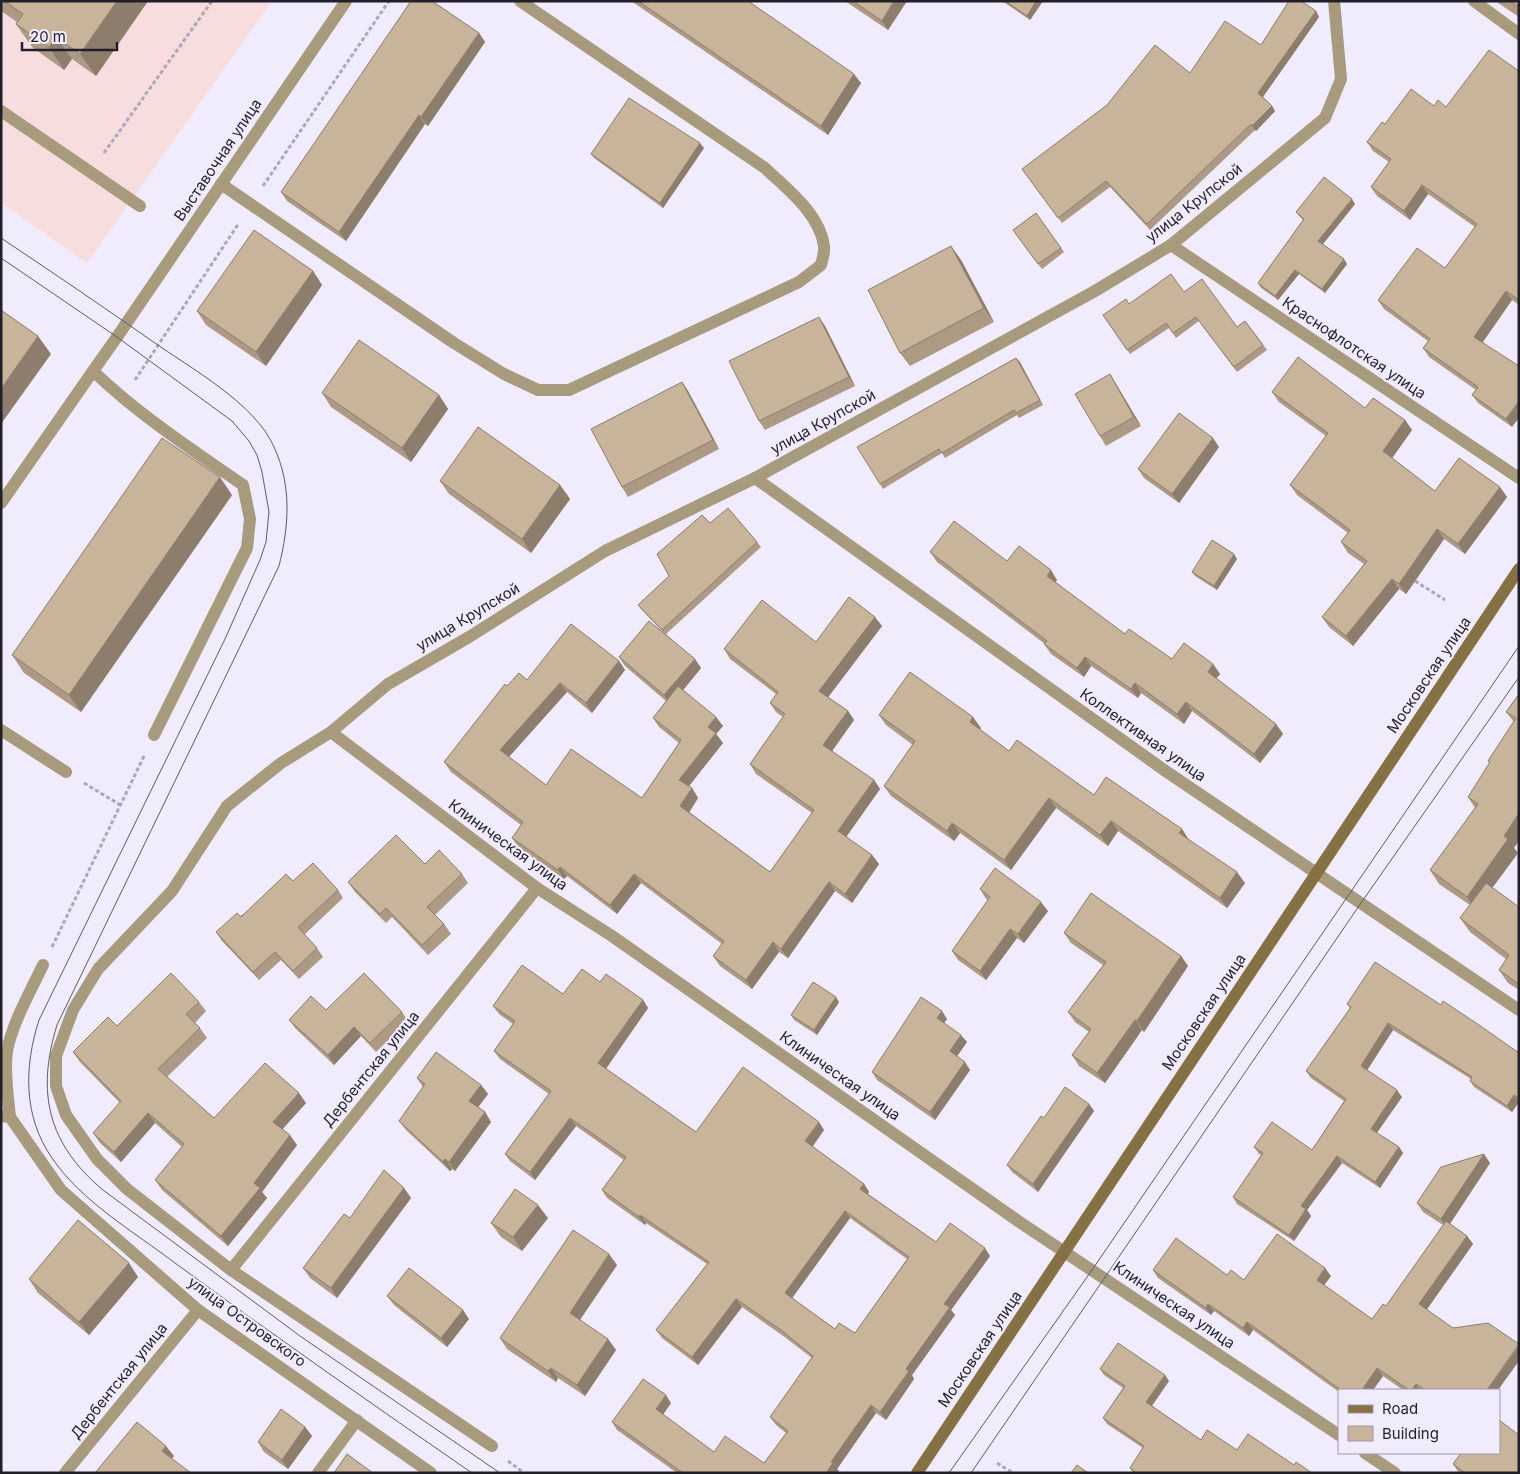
<svg xmlns="http://www.w3.org/2000/svg" width="1520" height="1474" viewBox="0 0 1520 1474" font-family="Inter,sans-serif">
<style>
.medical{fill:#f8dddf}
.lines{fill:none;stroke-linecap:round;stroke-linejoin:round}
.path{stroke:#ada8b8;stroke-width:3;stroke-dasharray:4 2.5;stroke-linecap:butt}
.lane{stroke:#a89a7c;stroke-width:12}
.street{stroke:#a89a7c;stroke-width:12}
.secondary{stroke:#857144;stroke-width:12}
.tram{stroke:#5f5b68;stroke-width:1}
.wall{fill:#ac9a85;fill-rule:evenodd}
.shaded-wall{fill:#8c7d6c}
.building{fill:#c8b39b;stroke:#8c7d6c;fill-rule:evenodd}
.labels{text-anchor:middle;stroke-width:4.5;stroke-linejoin:round;paint-order:stroke}
.street-label{font-size:15px;fill:#231f2a;stroke:#f1ebfe}
</style>
<rect width="100%" height="100%" fill="#f1ebfe"/>
<polygon class="medical" points="1,1 272,1 87,263 1,203"/>
<g class="lines">
<g class="path">
<polyline points="104,153 212,1"/>
<polyline points="263,186 389,1"/>
<polyline points="135,380 239,223"/>
<polyline points="1415,581 1445,600"/>
<polyline points="84,783 122,806"/>
<polyline points="52,947 145,754"/>
<polyline points="508,1461 524,1473"/>
<polyline points="997,1463 1013,1473"/>
</g>
<g class="lane">
<polyline points="1474,1 1519,34"/>
<polyline points="1,111 140,206"/>
<path d="M117 337 93 371C139 415 191 449 243 485L250 519 247 548 154 735"/>
<polyline points="1,503 93,371"/>
<polyline points="1,730 66,772"/>
<polyline points="227,806 172,891 98,969 73,1010 56,1056 56,1086 66,1115 97,1159 127,1189 231,1270 492,1446"/>
<path d="M10 1117C8 1096 4 1072 7 1051 12 1024 31 990 43 965"/>
<polyline points="318,1473 357,1420"/>
</g>
<g class="street">
<path d="M221 184 454 343 504 374 538 390H569L799 282 821 265C822 260 825 252 824 246 820 214 787 189 765 168L520 1"/>
<polyline points="1171,245 1519,478"/>
<polyline points="117,337 346,1"/>
<polyline points="755,478 1167,772 1519,1010"/>
<polyline points="331,732 537,888 612,936 1021,1223 1339,1435"/>
<polyline points="227,806 281,763 331,732 388,684 469,637 605,551 755,478 1095,291 1171,245 1325,118 1341,79 1334,1"/>
<polyline points="1,1116 10,1117 61,1190 198,1310 431,1473"/>
<polyline points="231,1270 537,888"/>
<polyline points="1365,1453 1395,1473"/>
<polyline points="65,1473 198,1310"/>
</g>
<polyline class="secondary" points="917,1473 1519,569"/>
<g class="tram">
<path d="M1 238C52 272 102 306 152 341 190 368 255 403 274 447 292 486 289 526 279 566L57 1025C36 1093 48 1144 103 1190L300 1336 500 1473"/>
<path d="M1 258 117 337 232 421 249 441 257 455 262 472 269 512 266 542 260 560 225 639 39 1020C24 1067 23 1116 52 1158 82 1202 133 1231 175 1263 273 1335 372 1404 472 1473"/>
<polyline points="949,1473 1092,1270 1519,646"/>
<polyline points="971,1473 1361,903 1519,677"/>
</g>
</g>
<g class="wall">
<polygon points="1,1 148,1 96,76 72,59 64,70 32,47 16,24 17,22 1,11"/>
<polygon points="631,1 748,1 861,83 828,135"/>
<polygon points="845,1 907,1 888,30"/>
<polygon points="1002,1 1043,1 1030,20"/>
<polygon points="1497,1 1519,1 1519,17 1498,3"/>
<polygon points="1316,11 1319,17 1263,97 1272,106 1275,111 1256,131 1255,130 1150,230 1110,187 1062,223 1022,169 1190,73 1261,45"/>
<polygon points="479,33 485,42 428,126 425,124 346,241 287,201 281,192"/>
<polygon points="1519,71 1519,305 1512,300 1482,343 1512,427 1478,403 1472,395 1476,390 1429,357 1423,348 1428,341 1384,309 1378,300 1445,268 1475,227 1428,194 1410,220 1377,196 1371,187 1389,162 1373,151 1367,142 1385,124 1434,106 1446,107"/>
<polygon points="704,148 663,208 594,158 591,154"/>
<polygon points="1355,204 1323,244 1347,264 1325,293 1299,274 1278,300 1261,288 1258,283 1303,220 1300,217 1296,212"/>
<polygon points="1036,213 1064,252 1042,269 1013,230"/>
<polygon points="951,246 961,260 994,322 910,366 900,353"/>
<polygon points="313,271 322,285 266,366 206,325 197,311"/>
<polygon points="1184,292 1237,327 1245,321 1267,350 1237,372 1199,321 1176,338 1169,328 1130,354 1103,315 1129,304"/>
<polygon points="825,326 855,386 765,430 759,421"/>
<polygon points="1016,358 1043,405 1019,418 1017,415 945,458 942,453 883,489 880,484"/>
<polygon points="1110,374 1116,384 1141,426 1106,446 1100,436"/>
<polygon points="682,382 688,391 719,449 628,497 622,487"/>
<polygon points="1272,392 1365,408 1405,420 1412,430 1392,458 1435,491 1507,497 1465,554 1444,539 1406,594 1399,589 1353,646 1329,627 1322,617 1364,564 1348,553 1341,542 1348,533 1297,495 1290,485 1326,436 1279,402"/>
<polygon points="322,393 439,395 448,409 411,462 331,407"/>
<polygon points="1219,447 1179,503 1144,478 1138,469"/>
<polygon points="440,481 560,485 570,499 531,553 449,494"/>
<polygon points="232,495 81,712 24,673 12,655"/>
<polygon points="710,523 757,542 761,547 666,634 701,668 683,690 723,726 716,734 723,743 688,786 692,788 698,798 689,812 770,872 812,813 756,774 750,764 783,717 776,712 770,703 776,694 730,659 724,649 816,642 882,626 828,697 848,711 854,720 832,751 874,780 880,789 846,837 872,855 879,864 852,903 835,891 788,958 779,952 752,989 720,966 713,956 722,944 641,883 617,914 567,876 564,879 519,848 512,838 521,825 451,772 444,762 507,686 527,680 619,661 625,670 592,713 567,692 509,757 546,785 642,798 679,743 659,727 653,718 666,701 625,666 619,657 663,632 641,609 638,605 669,576"/>
<polygon points="930,552 1007,561 1057,580 1055,582 1125,634 1172,659 1213,664 1220,674 1216,678 1276,724 1283,734 1260,763 1192,711 1184,724 1141,693 1138,698 1091,666 1084,677 1051,654 1044,644 1045,644 937,562"/>
<polygon points="1237,559 1217,590 1195,576 1192,572"/>
<polygon points="1519,694 1514,848 1518,853 1492,888 1519,907 1519,990 1508,983 1499,970 1506,959 1470,932 1460,918 1470,905 1439,884 1430,870 1475,808 1468,797 1490,763 1488,761 1514,722 1506,712"/>
<polygon points="879,715 981,728 979,729 1009,751 1094,795 1182,829 1188,839 1245,883 1227,908 1118,831 1108,846 1056,808 1011,870 960,833 954,841 891,796 884,786 913,745 886,725"/>
<polygon points="425,864 462,874 468,883 435,915 444,924 451,934 428,955 392,917 386,923 355,892 348,882"/>
<polygon points="293,881 338,890 343,898 304,935 317,948 323,957 299,979 281,960 259,980 222,941 216,932"/>
<polygon points="980,889 1048,911 1024,943 1017,938 986,980 958,960 952,951 988,900 986,899"/>
<polygon points="1064,933 1181,956 1188,966 1144,1032 1142,1030 1105,1083 1079,1066 1072,1055 1089,1032 1075,1022 1068,1012 1103,965 1071,943"/>
<path d="M600 982 643 1000 648 1008 606 1069 696 1132 824 1130 812 1146 864 1184 869 1192 868 1194 936 1242 990 1256 951 1310 955 1315 912 1375 914 1379 886 1420 876 1413 837 1469 839 1471 837 1473H677L617 1430 612 1422 671 1403 663 1415 714 1452 764 1463 786 1433 776 1425 770 1417 812 1358 786 1338 742 1307 698 1365 662 1338 656 1330 707 1264 646 1223 645 1225 607 1198 602 1190 624 1160 576 1126 535 1180 510 1161 505 1154 549 1094 500 1059 494 1051 513 1024 499 1014 493 1006 563 994ZM850 1218 907 1259 855 1333 835 1329 792 1298Z"/>
<polygon points="199,1002 206,1011 195,1023 200,1028 207,1038 167,1077 214,1118 306,1103 282,1129 297,1145 262,1192 267,1198 228,1246 162,1190 155,1180 182,1147 155,1123 121,1162 100,1143 93,1133 120,1103 80,1062 73,1052 117,1026"/>
<polygon points="839,1002 817,1035 794,1020 791,1015"/>
<polygon points="1347,1004 1441,1005 1519,1053 1519,1102 1512,1112 1474,1087 1470,1081 1471,1079 1393,1030 1367,1070 1402,1097 1377,1133 1399,1147 1403,1153 1380,1188 1342,1163 1307,1210 1311,1216 1294,1241 1237,1204 1233,1197 1261,1155 1259,1154 1254,1147 1312,1150 1344,1101 1311,1078 1306,1071 1350,1008"/>
<polygon points="326,1010 402,1012 408,1021 376,1052 361,1036 334,1065 296,1029 289,1020"/>
<polygon points="947,1019 944,1023 967,1042 957,1056 970,1070 935,1120 877,1080 872,1072"/>
<polygon points="417,1078 481,1085 488,1094 478,1107 485,1112 491,1122 455,1171 452,1169 450,1171 406,1130 399,1121 423,1087"/>
<polygon points="1089,1104 1094,1111 1038,1192 1012,1172 1007,1165"/>
<polygon points="1490,1163 1450,1224 1467,1236 1473,1244 1427,1309 1498,1390 1403,1390 1383,1376 1373,1390 1339,1390 1339,1392 1253,1330 1249,1336 1214,1311 1211,1315 1158,1278 1153,1270 1227,1275 1244,1280 1331,1276 1324,1285 1372,1319 1386,1306 1443,1225 1423,1212 1417,1203"/>
<polygon points="404,1188 411,1198 337,1298 310,1278 303,1268 350,1218"/>
<polygon points="548,1218 522,1251 501,1237 491,1223"/>
<polygon points="617,1265 580,1320 608,1339 616,1350 585,1396 558,1378 556,1382 507,1349 500,1338"/>
<polygon points="138,1277 89,1335 38,1293 29,1279"/>
<polygon points="387,1296 469,1319 447,1347 394,1305"/>
<polygon points="1100,1369 1169,1381 1152,1406 1201,1440 1294,1465 1312,1473 1133,1473 1130,1468 1143,1448 1107,1424 1103,1418 1123,1388 1104,1375"/>
<polygon points="305,1427 312,1436 288,1469 264,1452 258,1442"/>
<polygon points="1453,1464 1519,1473 1459,1473"/>
</g>
<g class="shaded-wall">
<polygon points="117,1 148,1 96,76 80,54"/>
<polygon points="894,1 907,1 888,30 882,21"/>
<polygon points="1036,1 1043,1 1030,20 1027,16"/>
<polygon points="1316,11 1319,17 1262,98 1258,93"/>
<polygon points="479,33 485,42 428,126 421,117"/>
<polygon points="56,37 72,59 64,70 49,47"/>
<polygon points="854,74 861,83 828,135 821,126"/>
<polygon points="1272,106 1275,111 1256,131 1252,126"/>
<polygon points="419,115 425,124 346,241 339,232"/>
<polygon points="700,143 704,148 663,208 660,203"/>
<polygon points="1422,185 1428,194 1410,220 1404,211"/>
<polygon points="1352,199 1355,204 1322,245 1318,241"/>
<polygon points="951,246 961,260 994,322 984,308"/>
<polygon points="1344,259 1347,264 1325,293 1322,289"/>
<polygon points="1295,270 1299,274 1278,300 1275,296"/>
<polygon points="313,271 322,285 266,366 256,352"/>
<polygon points="1506,291 1512,300 1480,346 1474,337"/>
<polygon points="819,317 825,326 855,386 849,377"/>
<polygon points="38,336 51,354 1,424 1,389"/>
<polygon points="1016,358 1020,362 1043,405 1040,400"/>
<polygon points="1110,374 1116,384 1141,426 1134,417"/>
<polygon points="682,382 688,391 719,449 713,440"/>
<polygon points="439,395 448,409 411,462 402,448"/>
<polygon points="1519,401 1519,418 1512,427 1506,419"/>
<polygon points="1405,420 1412,430 1390,461 1383,451"/>
<polygon points="1213,438 1219,447 1179,503 1172,494"/>
<polygon points="220,477 232,495 81,712 69,695"/>
<polygon points="560,485 570,499 531,553 522,539"/>
<polygon points="1500,487 1507,497 1465,554 1458,544"/>
<polygon points="1437,529 1444,539 1406,594 1399,584"/>
<polygon points="1234,554 1237,559 1217,590 1214,586"/>
<polygon points="1051,570 1057,580 1053,585 1047,576"/>
<polygon points="1392,579 1399,589 1353,646 1346,636"/>
<polygon points="875,617 882,626 826,700 819,691"/>
<polygon points="1085,657 1091,666 1084,677 1077,668"/>
<polygon points="695,659 701,668 671,705 664,695"/>
<polygon points="619,661 625,670 592,713 586,703"/>
<polygon points="1213,664 1220,674 1214,681 1208,672"/>
<polygon points="560,683 567,692 506,760 500,750"/>
<polygon points="1135,683 1141,693 1138,698 1131,689"/>
<polygon points="1186,702 1192,711 1184,724 1177,714"/>
<polygon points="848,711 854,720 830,754 823,745"/>
<polygon points="716,717 723,726 716,734 723,743 686,790 679,780 708,727"/>
<polygon points="973,717 981,728 977,732 970,722"/>
<polygon points="1276,724 1283,734 1260,763 1254,754"/>
<polygon points="874,780 880,789 844,840 838,831"/>
<polygon points="692,788 698,798 687,816 680,806"/>
<polygon points="1049,798 1056,808 1011,870 1004,860"/>
<polygon points="1519,813 1519,841 1514,848 1518,853 1476,910 1467,897"/>
<polygon points="1111,821 1118,831 1108,846 1100,835"/>
<polygon points="952,823 960,833 954,841 947,831"/>
<polygon points="1182,829 1189,840 1179,833"/>
<polygon points="872,855 879,864 852,903 845,894"/>
<polygon points="560,867 567,876 564,879 558,870"/>
<polygon points="1237,872 1245,883 1227,908 1220,898"/>
<polygon points="634,874 641,883 617,914 610,905"/>
<polygon points="829,882 835,891 788,958 781,949"/>
<polygon points="1041,902 1048,911 1024,943 1018,934"/>
<polygon points="1010,929 1017,938 986,980 980,971"/>
<polygon points="773,942 779,952 752,989 746,980"/>
<polygon points="1181,956 1188,966 1144,1032 1137,1021"/>
<polygon points="836,997 839,1002 817,1035 814,1030"/>
<polygon points="643,1000 648,1008 604,1071 598,1063"/>
<polygon points="942,1011 947,1019 942,1026 937,1018"/>
<polygon points="1135,1020 1142,1030 1105,1083 1097,1073"/>
<polygon points="1388,1023 1393,1030 1366,1072 1361,1066"/>
<polygon points="354,1027 361,1036 334,1065 328,1055"/>
<polygon points="961,1035 967,1042 955,1059 950,1051"/>
<polygon points="965,1062 970,1070 935,1120 930,1112"/>
<polygon points="481,1085 488,1094 476,1110 469,1101"/>
<polygon points="1397,1090 1402,1097 1375,1135 1371,1129"/>
<polygon points="299,1093 306,1103 280,1132 273,1122"/>
<polygon points="1514,1095 1519,1102 1512,1112 1507,1106"/>
<polygon points="1089,1104 1094,1111 1038,1192 1033,1184"/>
<polygon points="485,1112 491,1122 455,1171 449,1162"/>
<polygon points="148,1113 155,1123 121,1162 114,1152"/>
<polygon points="570,1118 576,1126 535,1180 530,1172"/>
<polygon points="819,1122 824,1130 811,1149 805,1141"/>
<polygon points="290,1135 297,1145 262,1192 267,1198 228,1246 221,1236 254,1183"/>
<polygon points="1399,1147 1403,1153 1380,1188 1375,1182"/>
<polygon points="1484,1154 1490,1163 1447,1228 1441,1219"/>
<polygon points="1337,1156 1342,1163 1307,1210 1311,1216 1294,1241 1289,1235 1301,1206"/>
<polygon points="445,1159 452,1169 450,1171 443,1162"/>
<polygon points="864,1184 869,1192 866,1197 860,1189"/>
<polygon points="404,1188 411,1198 337,1298 331,1288"/>
<polygon points="538,1205 548,1218 522,1251 513,1237"/>
<polygon points="845,1211 850,1218 790,1301 785,1293"/>
<polygon points="640,1215 646,1223 645,1225 639,1217"/>
<polygon points="1467,1236 1473,1244 1425,1312 1419,1304"/>
<polygon points="985,1248 990,1256 951,1310 955,1315 912,1375 914,1379 886,1420 880,1412 944,1304"/>
<polygon points="609,1254 617,1265 577,1324 570,1313"/>
<polygon points="129,1263 138,1277 89,1335 79,1322"/>
<polygon points="1325,1268 1331,1276 1322,1288 1317,1280"/>
<polygon points="736,1299 742,1307 698,1365 692,1357"/>
<polygon points="1208,1304 1214,1311 1211,1315 1206,1308"/>
<polygon points="463,1310 469,1319 447,1347 441,1338"/>
<polygon points="1247,1322 1253,1330 1249,1336 1243,1328"/>
<polygon points="608,1339 616,1350 585,1396 577,1385"/>
<polygon points="1519,1345 1519,1361 1498,1390 1487,1390"/>
<polygon points="551,1368 558,1378 556,1382 548,1371"/>
<polygon points="1377,1368 1383,1376 1373,1390 1362,1390"/>
<polygon points="1165,1375 1169,1381 1150,1408 1146,1402"/>
<polygon points="1416,1384 1420,1390 1412,1390"/>
<polygon points="666,1395 671,1403 661,1417 656,1409"/>
<polygon points="871,1405 876,1413 837,1469 839,1471 837,1473 826,1473 831,1462"/>
<polygon points="305,1427 312,1436 288,1469 282,1460"/>
<polygon points="166,1446 174,1456 170,1461 162,1451"/>
</g>
<g class="building">
<polygon points="4,1 117,1 80,54 56,37 49,47 16,24 23,14"/>
<polygon points="411,1 432,1 479,33 421,117 419,115 339,232 281,192"/>
<polygon points="638,1 748,1 854,74 821,126"/>
<polygon points="853,1 894,1 882,21"/>
<polygon points="1005,1 1036,1 1027,16"/>
<polygon points="1289,1 1301,1 1316,11 1258,93 1272,106 1252,126 1251,124 1147,224 1106,181 1058,218 1022,169 1107,105 1155,45 1190,73 1225,21 1261,45"/>
<polygon points="1510,1 1519,1 1519,7"/>
<polygon points="1489,50 1519,71 1519,300 1506,291 1474,337 1519,366 1519,401 1506,419 1472,395 1478,387 1423,348 1430,339 1378,300 1417,248 1445,268 1477,224 1422,185 1404,211 1371,187 1391,159 1367,142 1382,122 1385,124 1411,89 1434,106 1438,100 1446,107"/>
<polygon points="629,98 700,143 660,203 591,154"/>
<polygon points="1324,177 1352,199 1318,241 1344,259 1322,289 1295,270 1275,296 1258,283 1304,219 1296,212"/>
<polygon points="1036,213 1061,248 1038,264 1013,230"/>
<polygon points="254,230 313,271 256,352 197,311"/>
<polygon points="951,246 984,308 900,353 868,290"/>
<polygon points="1171,274 1184,292 1202,279 1237,327 1245,321 1263,345 1234,367 1196,317 1173,333 1166,323 1127,350 1103,315 1126,299 1129,304"/>
<polygon points="1,310 38,336 1,389"/>
<polygon points="819,317 849,377 759,421 729,361"/>
<polygon points="359,340 439,395 402,448 322,393"/>
<polygon points="1298,357 1365,408 1373,398 1405,420 1383,451 1435,491 1459,458 1500,487 1458,544 1437,529 1399,584 1392,579 1346,636 1322,617 1367,561 1341,542 1350,530 1290,485 1328,433 1272,392"/>
<polygon points="1016,358 1040,400 1016,413 1014,410 942,453 939,449 880,484 857,447"/>
<polygon points="1110,374 1134,417 1100,436 1075,394"/>
<polygon points="682,382 713,440 622,487 591,429"/>
<polygon points="1179,413 1213,438 1172,494 1138,469"/>
<polygon points="478,427 560,485 522,539 440,481"/>
<polygon points="162,438 220,477 69,695 12,655"/>
<polygon points="728,508 757,542 662,630 638,605 669,576 657,554 702,515 710,523"/>
<polygon points="954,521 1007,561 1019,546 1051,570 1047,576 1125,634 1129,629 1172,659 1184,643 1213,664 1208,672 1276,724 1254,754 1186,702 1177,714 1135,683 1131,689 1085,657 1077,668 1044,644 1047,641 930,552"/>
<polygon points="1212,540 1234,554 1214,586 1192,572"/>
<polygon points="849,597 875,617 819,691 848,711 823,745 874,780 838,831 872,855 845,894 829,882 781,949 773,942 746,980 713,956 724,941 634,874 610,905 560,867 558,870 512,838 523,822 444,762 505,684 507,686 519,673 527,680 571,624 619,661 586,703 560,683 500,750 546,785 571,749 642,798 681,740 653,718 678,686 716,717 708,727 716,733 679,780 692,788 680,806 770,872 814,810 750,764 785,714 770,703 778,692 724,649 762,600 816,642"/>
<polygon points="649,621 695,659 664,695 619,657"/>
<polygon points="910,672 973,717 970,722 1009,751 1017,740 1094,795 1106,777 1182,829 1179,833 1237,872 1220,898 1111,821 1100,835 1049,798 1004,860 952,823 947,831 884,786 915,741 879,715"/>
<polygon points="1519,694 1519,813 1504,836 1508,839 1467,897 1430,870 1478,804 1468,797 1490,762 1488,761 1516,718 1506,712"/>
<polygon points="396,835 425,864 439,850 462,874 427,907 444,924 422,945 386,908 380,914 348,882"/>
<polygon points="313,863 338,890 298,927 317,948 293,971 275,952 253,972 216,932 237,913 241,917 286,874 293,881"/>
<polygon points="995,868 1041,902 1018,934 1010,929 980,971 952,951 990,897 980,889"/>
<polygon points="1486,883 1519,907 1519,984 1499,970 1509,955 1460,918"/>
<polygon points="1091,893 1181,956 1137,1021 1135,1020 1097,1073 1072,1055 1091,1029 1068,1012 1106,962 1064,933"/>
<polygon points="1375,962 1441,1005 1443,1001 1479,1025 1519,1053 1519,1098 1514,1095 1507,1106 1470,1081 1472,1077 1388,1023 1361,1066 1397,1090 1371,1129 1399,1147 1375,1182 1337,1156 1301,1206 1306,1209 1289,1235 1233,1197 1263,1153 1254,1147 1272,1122 1312,1150 1346,1099 1306,1071 1351,1007 1347,1004"/>
<path d="M522 965 563 994 582 969 600 982 606 974 643 1000 598 1063 696 1132 743 1067 819 1122 805 1141 864 1184 860 1189 936 1242 950 1223 985 1248 944 1304 950 1307 906 1369 909 1371 880 1412 871 1405 831 1462 833 1463 826 1473H683L612 1422 643 1379 666 1395 656 1409 714 1452 725 1436 764 1463 788 1431 770 1417 813 1356 781 1330 736 1299 692 1357 656 1330 709 1262 640 1215 639 1217 602 1190 626 1157 570 1118 530 1172 505 1154 551 1091 494 1051 515 1021 493 1006ZM845 1211 909 1257 855 1333 839 1323 835 1329 785 1293Z"/>
<polygon points="171,973 199,1002 186,1014 200,1028 158,1069 214,1118 265,1063 299,1093 273,1122 290,1135 254,1183 260,1188 221,1236 155,1180 184,1144 148,1113 114,1152 93,1133 121,1101 73,1052 108,1017 117,1026"/>
<polygon points="364,973 402,1012 370,1043 354,1027 328,1055 289,1020 311,996 326,1010"/>
<polygon points="813,982 836,997 814,1030 791,1015"/>
<polygon points="921,997 942,1011 937,1018 961,1035 950,1051 965,1062 930,1112 872,1072"/>
<polygon points="436,1052 481,1085 469,1101 485,1112 449,1162 445,1159 443,1162 399,1121 425,1084 417,1078"/>
<polygon points="1065,1087 1089,1104 1033,1184 1007,1165 1041,1116 1044,1118"/>
<polygon points="1484,1154 1441,1219 1417,1203 1441,1167"/>
<polygon points="384,1170 404,1188 331,1288 303,1268 344,1214 350,1218"/>
<polygon points="515,1189 538,1205 513,1237 491,1223"/>
<polygon points="78,1220 129,1263 79,1322 29,1279"/>
<polygon points="1446,1221 1467,1236 1419,1304 1453,1328 1488,1323 1519,1344 1487,1390 1425,1390 1416,1384 1412,1390 1409,1390 1377,1368 1362,1390 1341,1390 1247,1322 1243,1328 1208,1304 1206,1308 1153,1270 1176,1238 1227,1275 1231,1270 1244,1280 1277,1234 1325,1268 1317,1280 1372,1319 1383,1304 1386,1306"/>
<polygon points="573,1230 609,1254 570,1313 608,1339 577,1385 551,1368 548,1371 500,1338"/>
<polygon points="409,1268 463,1310 441,1338 387,1296"/>
<polygon points="1118,1343 1165,1375 1146,1402 1201,1440 1207,1430 1237,1450 1248,1434 1294,1465 1296,1462 1312,1473 1136,1473 1130,1468 1144,1446 1103,1418 1125,1386 1100,1369"/>
<polygon points="281,1409 305,1427 282,1460 258,1442"/>
<polygon points="1499,1420 1519,1435 1519,1473 1465,1473 1453,1464 1461,1453 1499,1453"/>
<polygon points="137,1422 166,1446 162,1451 191,1473 95,1473"/>
<polygon points="347,1454 373,1473 334,1473"/>
<polygon points="1077,1465 1088,1473 1071,1473"/>
</g>
<g class="labels">
<g class="street-label">
<text transform="translate(218 160) rotate(-56)" y="5">Выставочная улица</text>
<text transform="translate(1194 203) rotate(-38)" y="5">улица Крупской</text>
<text transform="translate(1354 348) rotate(34)" y="5">Краснофлотская улица</text>
<text transform="translate(823 422) rotate(-29)" y="5">улица Крупской</text>
<text transform="translate(468 617) rotate(-31)" y="5">улица Крупской</text>
<text transform="translate(1429 675) rotate(-56)" y="5">Московская улица</text>
<text transform="translate(1143 735) rotate(35)" y="5">Коллективная улица</text>
<text transform="translate(508 845) rotate(36)" y="5">Клиническая улица</text>
<text transform="translate(1204 1012) rotate(-56)" y="5">Московская улица</text>
<text transform="translate(371 1069) rotate(-51)" y="5">Дербентская улица</text>
<text transform="translate(840 1076) rotate(35)" y="5">Клиническая улица</text>
<text transform="translate(1174 1305) rotate(34)" y="5">Клиническая улица</text>
<text transform="translate(247 1322) rotate(36)" y="5">улица Островского</text>
<text transform="translate(980 1349) rotate(-56)" y="5">Московская улица</text>
<text transform="translate(119 1381) rotate(-51)" y="5">Дербентская улица</text>
</g>
</g>
<rect width="1520" height="1474" fill="none" stroke="#231f2a" stroke-width="5"/>
<rect x="1338" y="1389" width="162" height="65" fill="#f1ebfe" stroke="#9f99a9"/>
<rect x="1348" y="1405" width="25" height="8" fill="#857144" stroke="#9f99a9"/>
<text x="1382" y="1414" font-size="15" fill="#231f2a">Road</text>
<rect x="1348" y="1426" width="25" height="15" fill="#c8b39b" stroke="#9f99a9"/>
<text x="1382" y="1439" font-size="15" fill="#231f2a">Building</text>
<path d="M22 42v8h95v-8" fill="none" stroke="#231f2a" stroke-width="2.5"/>
<text x="30" y="42" font-size="15" fill="#231f2a" stroke="#f1ebfe" stroke-width="4" paint-order="stroke">20 m</text>
</svg>
